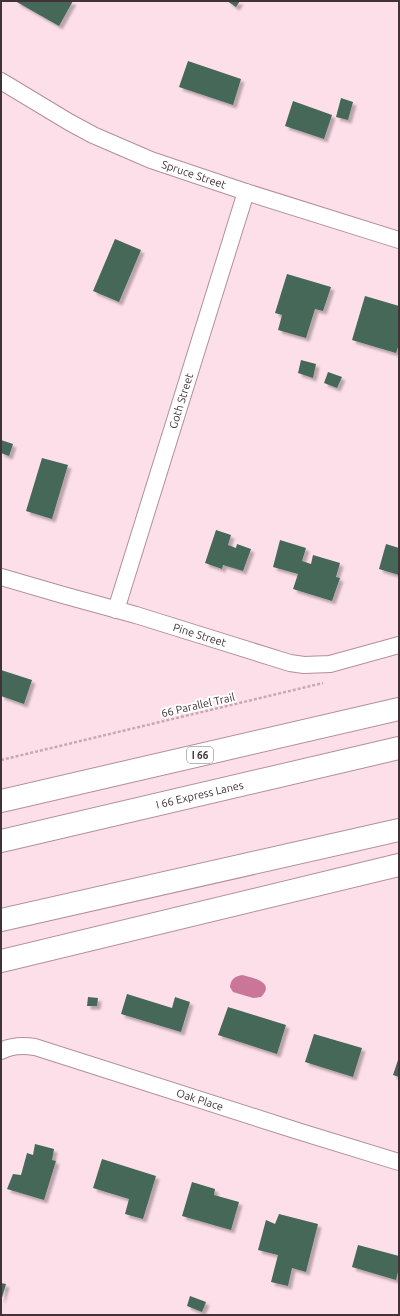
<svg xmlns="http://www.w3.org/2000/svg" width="400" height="1316" viewBox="0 0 400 1316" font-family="Ubuntu,sans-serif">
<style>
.water{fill:#ca7699}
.building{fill:#456759;filter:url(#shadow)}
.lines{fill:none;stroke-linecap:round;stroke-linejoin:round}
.minor-casing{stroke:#b18f9c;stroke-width:18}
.motorway-casing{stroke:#b18f9c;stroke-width:24}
.path{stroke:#c3aab3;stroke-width:2.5;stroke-dasharray:3 2;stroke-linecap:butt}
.minor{stroke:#fff;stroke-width:16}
.motorway{stroke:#fff;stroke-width:22}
.labels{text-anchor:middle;stroke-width:4;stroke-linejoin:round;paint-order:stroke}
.shield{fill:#fff;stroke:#797073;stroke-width:1}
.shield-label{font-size:10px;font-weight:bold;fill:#403237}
.street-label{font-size:11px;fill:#403237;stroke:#fff}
</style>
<defs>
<filter id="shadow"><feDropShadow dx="3.5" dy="3.5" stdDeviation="1" flood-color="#0004"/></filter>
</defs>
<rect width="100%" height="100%" fill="#fddfea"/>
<path class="water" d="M242 975C253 978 276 982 261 997L253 998 233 992 230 987C231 979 234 977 242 975Z"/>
<g class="building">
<polygon points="15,1 73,1 59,26"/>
<polygon points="227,1 240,1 236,7"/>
<polygon points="188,61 241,79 233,105 179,87"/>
<polygon points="341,98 353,102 348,120 336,117"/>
<polygon points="293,101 332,115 324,139 285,126"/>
<polygon points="115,239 141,250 119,302 93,291"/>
<polygon points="287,274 331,287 323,311 315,309 306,338 278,330 282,315 275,313"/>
<polygon points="365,296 399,306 399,344 396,353 352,340"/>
<polygon points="301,360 316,364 313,378 298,373"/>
<polygon points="328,372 342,377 337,388 324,383"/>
<polygon points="1,440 13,444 9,456 1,453"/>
<polygon points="42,458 68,465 52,519 26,511"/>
<polygon points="216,530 231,535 228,545 236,548 237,544 251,549 243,571 223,565 222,569 205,563"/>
<polygon points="280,540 306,548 302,561 311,564 313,555 340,563 336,577 340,578 332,601 293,589 298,574 273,567"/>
<polygon points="386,544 399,548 399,575 379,569"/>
<polygon points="1,670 32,680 24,704 1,696"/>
<polygon points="127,994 172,1008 175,997 190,1002 181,1032 121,1014"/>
<polygon points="88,997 98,998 97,1006 87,1006"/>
<polygon points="228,1007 286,1025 277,1054 218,1035"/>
<polygon points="314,1034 362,1048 353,1077 305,1062"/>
<polygon points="399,1057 399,1077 393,1075"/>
<polygon points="35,1144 54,1149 52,1160 56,1161 44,1200 7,1189 13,1174 21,1175 27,1153 33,1155"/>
<polygon points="102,1159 156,1176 143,1219 125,1214 129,1199 93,1188"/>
<polygon points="192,1182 215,1189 214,1195 239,1202 231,1230 182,1216"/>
<polygon points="279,1214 318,1224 306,1272 292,1268 288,1286 271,1282 278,1255 258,1250 266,1220 275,1224"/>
<polygon points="358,1245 399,1256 399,1268 396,1280 352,1267"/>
<polygon points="1,1283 6,1284 1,1301"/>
<polygon points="190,1296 206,1302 202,1312 187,1306"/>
</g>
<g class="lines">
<g class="minor-casing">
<g id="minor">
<path id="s1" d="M1 81 69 122 93 135 151 160 246 192 399 240"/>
<path id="s2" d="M1 577 63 595 136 615 290 663 304 665 330 664 399 645"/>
<path id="s3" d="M116 610 246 192"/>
<path id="s4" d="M1 1051C12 1045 23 1045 35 1047L301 1132 399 1162"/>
</g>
</g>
<g class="motorway-casing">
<g id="motorway">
<polyline points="1,801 399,709"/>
<path id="s5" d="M1 841 399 748"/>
<polyline points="1,920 399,830"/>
<polyline points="1,961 399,865"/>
</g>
</g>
<polyline class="path" points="1,760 323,683"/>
<use href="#minor" class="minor"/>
<use href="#motorway" class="motorway"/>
</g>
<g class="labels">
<rect class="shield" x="187" y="747" width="26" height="16" rx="3"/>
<g class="shield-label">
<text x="200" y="759">I 66</text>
</g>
<g class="street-label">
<text dy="4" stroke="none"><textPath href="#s1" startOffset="215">Spruce Street</textPath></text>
<text dy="4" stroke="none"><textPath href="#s3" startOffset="219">Goth Street</textPath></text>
<text dy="4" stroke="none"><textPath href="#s2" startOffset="207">Pine Street</textPath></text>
<text transform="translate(198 705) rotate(-13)" y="4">66 Parallel Trail</text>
<text dy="4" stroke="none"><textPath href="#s5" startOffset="204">I 66 Express Lanes</textPath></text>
<text dy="4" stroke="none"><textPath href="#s4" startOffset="208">Oak Place</textPath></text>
</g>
</g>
<rect width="400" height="1316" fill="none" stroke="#403237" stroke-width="4"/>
</svg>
